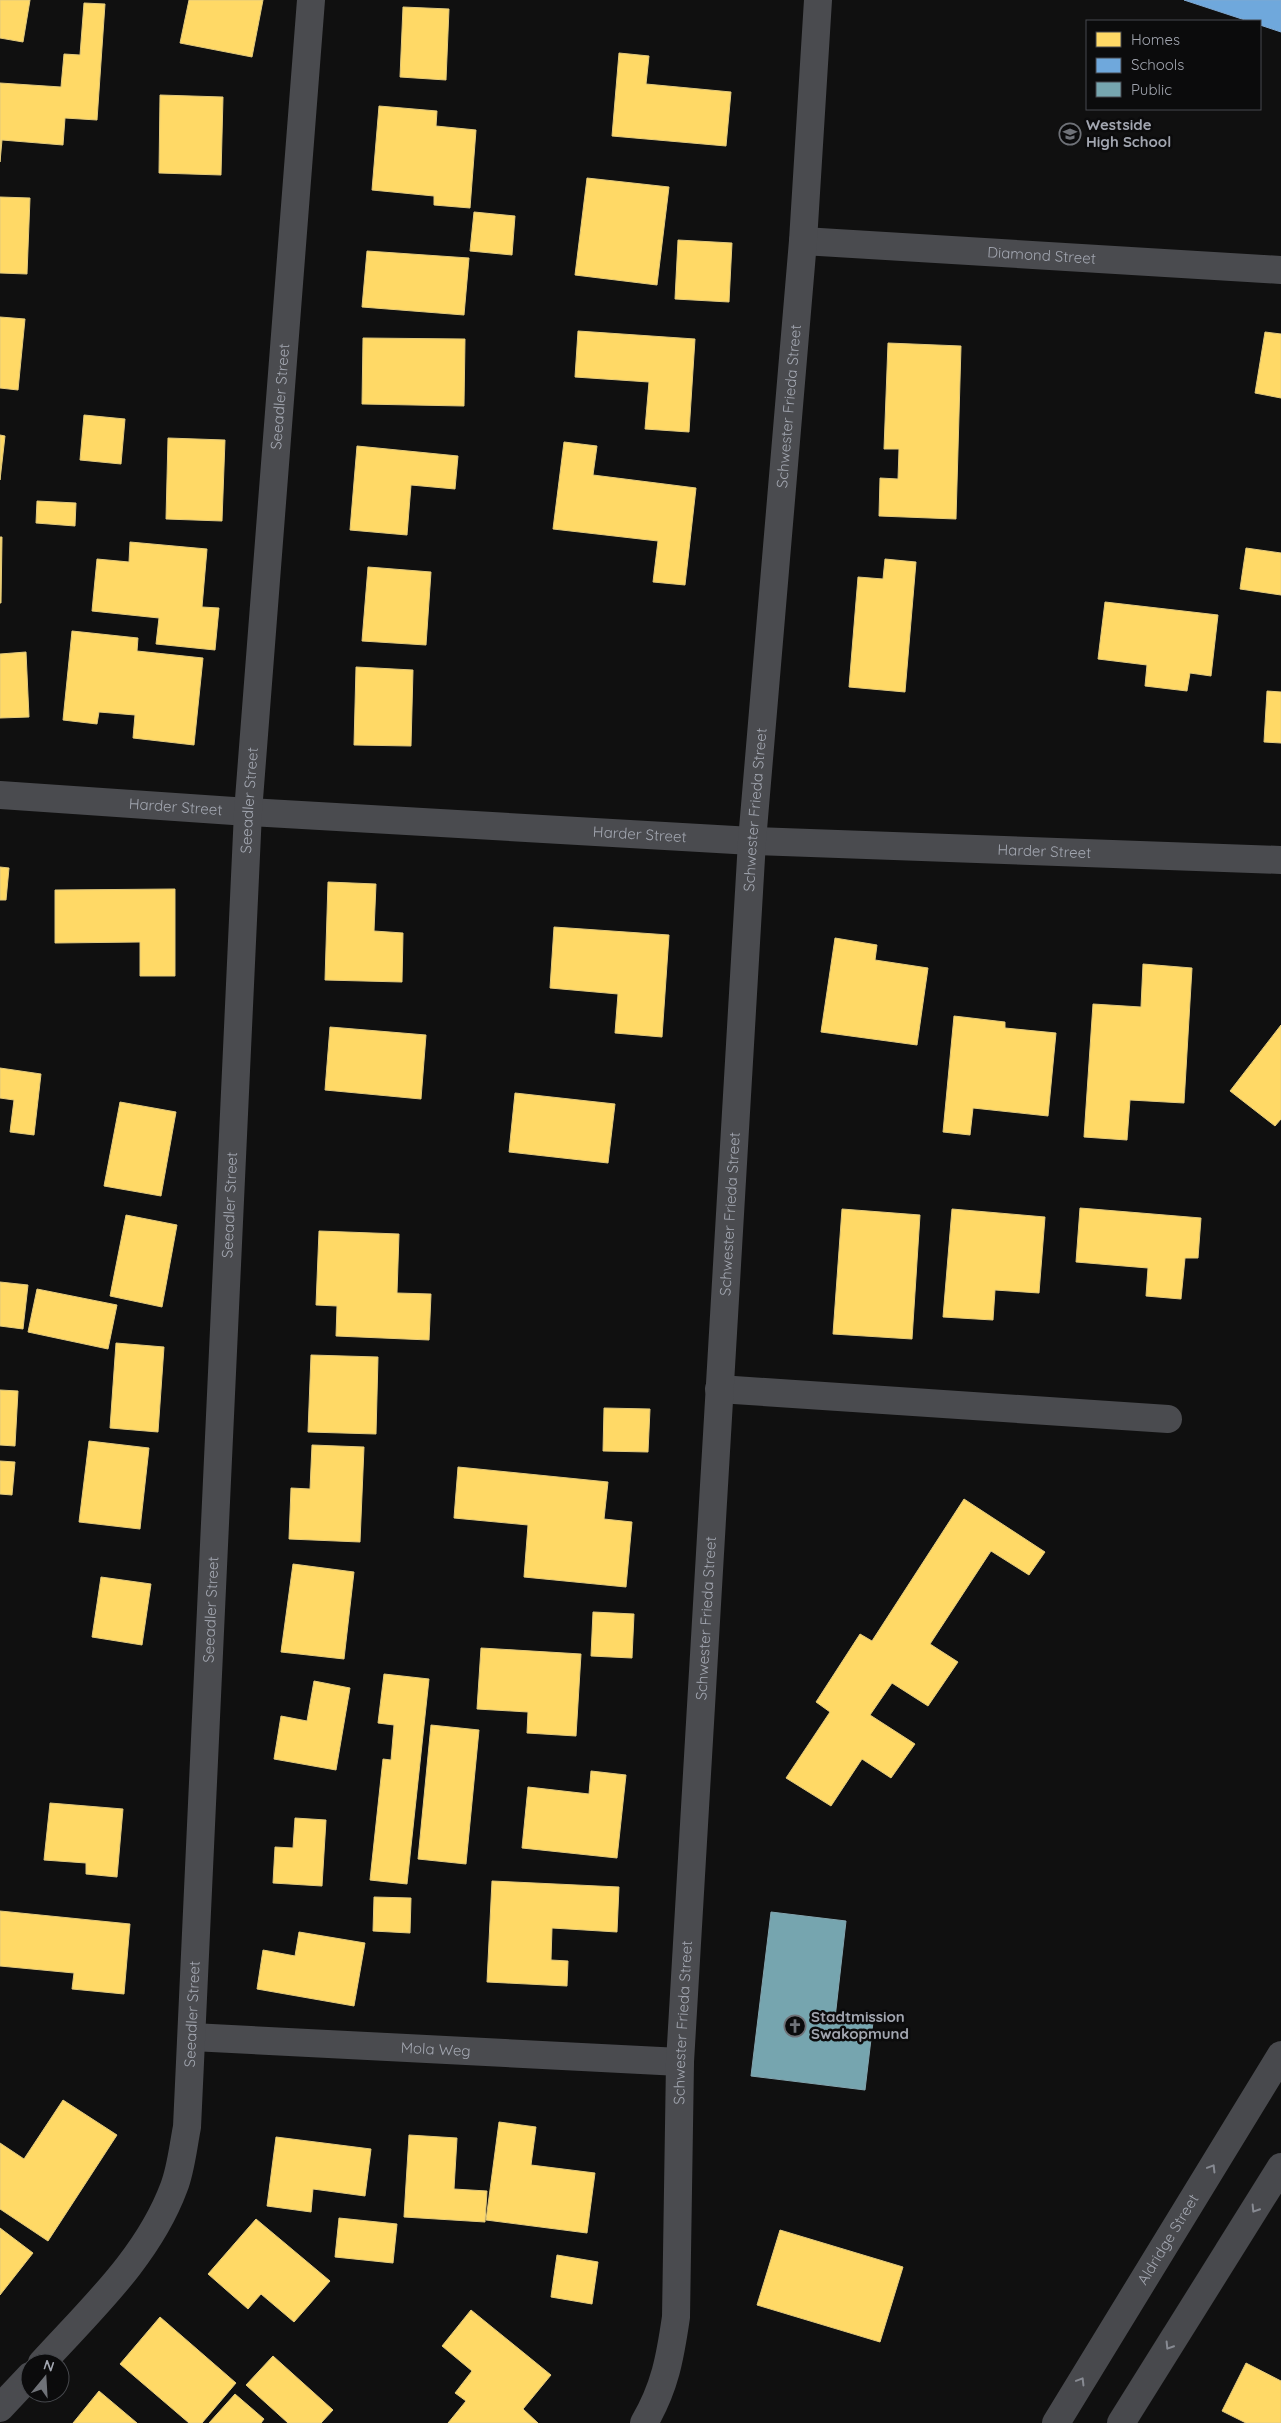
<svg xmlns="http://www.w3.org/2000/svg" width="1281" height="2423" viewBox="0 0 1281 2423" font-family="Quicksand,sans-serif">
<style>
.homes{fill:#ffd966;stroke:#e3ca7c}
.schools{fill:#6fa8dc;stroke:#7ea7cf}
.public{fill:#76a5af;stroke:#83a5af}
.lines{fill:none;stroke-linecap:round;stroke-linejoin:round}
.street{stroke:#4a4b4f;stroke-width:28}
.secondary{stroke:#48494d;stroke-width:28}
.oneway{stroke:#878a92}
.labels{text-anchor:middle;stroke-width:5;stroke-linejoin:round;paint-order:stroke}
.poi-label{font-size:15px;font-weight:bold;fill:#a2a6b0;stroke:#0b0b0c;text-anchor:start}
.street-label{font-size:15px;fill:#a2a6b0;stroke:#0b0b0c}
</style>
<rect width="100%" height="100%" fill="#101010"/>
<g class="homes">
<polygon points="0,0 30,0 23,42 0,38"/>
<polygon points="189,0 263,0 252,57 180,43"/>
<polygon points="84,3 105,4 97,120 65,118 63,145 2,140 0,162 0,83 61,87 64,54 80,55"/>
<polygon points="403,7 449,9 446,80 400,77"/>
<polygon points="619,53 649,56 646,84 731,92 726,146 612,136"/>
<polygon points="160,95 223,97 221,175 159,173"/>
<polygon points="379,106 437,111 436,126 476,130 470,208 434,205 434,196 372,190"/>
<polygon points="587,178 669,187 657,285 575,275"/>
<polygon points="0,197 30,198 27,274 0,273"/>
<polygon points="474,212 515,216 512,255 470,251"/>
<polygon points="678,240 732,243 729,302 675,299"/>
<polygon points="367,251 469,258 464,315 362,307"/>
<polygon points="0,317 25,319 18,390 0,388"/>
<polygon points="578,331 695,339 689,432 645,429 649,382 575,377"/>
<polygon points="1265,332 1281,334 1281,398 1255,393"/>
<polygon points="363,338 465,339 464,406 362,404"/>
<polygon points="888,343 961,346 956,519 879,516 880,478 898,479 899,449 884,449"/>
<polygon points="84,415 125,419 121,464 80,460"/>
<polygon points="0,435 5,436 0,480"/>
<polygon points="168,438 225,440 222,521 166,519"/>
<polygon points="564,442 597,446 593,475 696,488 685,585 653,582 658,541 553,529"/>
<polygon points="357,446 458,456 455,489 411,485 407,535 350,530"/>
<polygon points="37,501 76,503 75,526 36,523"/>
<polygon points="0,537 2,537 1,603 0,603"/>
<polygon points="130,542 207,549 202,607 219,608 215,650 156,644 159,618 92,611 97,559 129,562"/>
<polygon points="1246,548 1281,553 1281,595 1240,589"/>
<polygon points="885,559 916,562 905,692 849,687 858,577 883,579"/>
<polygon points="368,567 431,572 426,645 362,641"/>
<polygon points="1105,602 1218,615 1211,676 1190,673 1187,691 1145,686 1147,665 1098,659"/>
<polygon points="72,631 138,638 137,651 203,658 194,745 133,738 135,715 99,712 97,724 63,720"/>
<polygon points="26,652 29,717 0,718 0,654"/>
<polygon points="356,667 413,670 411,746 354,745"/>
<polygon points="1267,691 1281,692 1281,743 1264,742"/>
<polygon points="0,867 9,868 6,900 0,900"/>
<polygon points="328,882 376,884 374,931 403,933 402,982 325,980"/>
<polygon points="175,889 175,976 140,976 140,942 55,943 55,890"/>
<polygon points="554,927 669,935 662,1037 615,1033 618,994 550,988"/>
<polygon points="835,938 877,945 875,960 928,968 917,1045 821,1032"/>
<polygon points="1143,964 1192,968 1184,1103 1130,1100 1127,1140 1084,1137 1093,1004 1141,1007"/>
<polygon points="954,1016 1005,1022 1005,1028 1056,1033 1048,1116 973,1108 970,1135 943,1132"/>
<polygon points="1281,1025 1281,1119 1275,1126 1230,1091"/>
<polygon points="330,1027 426,1035 421,1099 325,1090"/>
<polygon points="0,1068 41,1074 34,1135 10,1132 14,1100 0,1098"/>
<polygon points="515,1093 615,1104 608,1163 509,1152"/>
<polygon points="120,1102 176,1112 161,1196 104,1186"/>
<polygon points="1080,1208 1201,1218 1198,1258 1185,1258 1181,1299 1146,1296 1148,1268 1076,1262"/>
<polygon points="842,1209 920,1215 912,1339 833,1334"/>
<polygon points="952,1209 1045,1217 1039,1293 995,1290 993,1320 943,1317"/>
<polygon points="126,1215 177,1225 162,1307 110,1296"/>
<polygon points="319,1231 399,1234 397,1293 431,1294 429,1340 336,1336 337,1306 316,1305"/>
<polygon points="0,1282 28,1285 23,1329 0,1326"/>
<polygon points="37,1289 117,1305 108,1349 28,1332"/>
<polygon points="116,1343 164,1347 158,1432 110,1428"/>
<polygon points="311,1355 378,1357 376,1434 308,1432"/>
<polygon points="0,1390 18,1391 15,1446 0,1445"/>
<polygon points="604,1408 650,1409 648,1452 603,1451"/>
<polygon points="89,1441 149,1448 140,1529 79,1522"/>
<polygon points="312,1445 364,1447 360,1542 289,1539 291,1488 310,1489"/>
<polygon points="0,1461 15,1462 12,1495 0,1494"/>
<polygon points="458,1467 608,1482 604,1519 632,1522 626,1587 524,1577 528,1525 454,1518"/>
<polygon points="964,1499 1045,1552 1029,1575 991,1551 930,1644 958,1662 928,1706 892,1683 870,1715 915,1744 891,1778 862,1759 831,1806 786,1778 830,1712 816,1702 860,1634 872,1641"/>
<polygon points="293,1564 354,1572 344,1659 281,1652"/>
<polygon points="101,1577 151,1584 142,1645 92,1637"/>
<polygon points="593,1612 634,1614 632,1658 591,1656"/>
<polygon points="481,1648 581,1654 576,1736 527,1733 528,1712 477,1709"/>
<polygon points="384,1674 429,1679 407,1884 370,1880 383,1759 391,1760 394,1725 378,1723"/>
<polygon points="314,1681 350,1688 336,1770 274,1759 281,1716 307,1721"/>
<polygon points="431,1725 479,1730 466,1864 418,1859"/>
<polygon points="591,1771 626,1775 617,1858 522,1848 528,1787 589,1794"/>
<polygon points="50,1803 123,1809 117,1877 86,1874 86,1863 44,1860"/>
<polygon points="295,1818 326,1820 322,1886 273,1883 275,1847 293,1848"/>
<polygon points="492,1881 619,1887 617,1932 552,1928 551,1960 568,1961 567,1986 487,1982"/>
<polygon points="374,1897 411,1898 410,1933 373,1931"/>
<polygon points="0,1911 130,1924 124,1994 72,1989 74,1973 0,1966"/>
<polygon points="299,1932 365,1943 354,2006 257,1989 263,1950 295,1956"/>
<polygon points="63,2100 117,2135 48,2241 0,2209 0,2143 24,2159"/>
<polygon points="499,2122 536,2127 531,2165 595,2173 587,2233 486,2220"/>
<polygon points="409,2135 457,2138 454,2189 487,2191 485,2222 404,2217"/>
<polygon points="276,2137 371,2149 365,2196 313,2189 311,2212 267,2206"/>
<polygon points="339,2218 397,2224 393,2263 335,2257"/>
<polygon points="256,2219 330,2281 294,2322 261,2294 248,2309 208,2274"/>
<polygon points="0,2228 33,2253 0,2295"/>
<polygon points="780,2230 903,2267 880,2342 757,2305"/>
<polygon points="557,2255 598,2262 592,2304 551,2297"/>
<polygon points="471,2310 551,2375 523,2409 538,2423 448,2423 466,2401 455,2393 472,2371 442,2346"/>
<polygon points="160,2317 236,2383 202,2423 189,2423 120,2364"/>
<polygon points="273,2356 333,2410 321,2423 288,2423 246,2385"/>
<polygon points="1246,2363 1281,2381 1281,2423 1246,2423 1222,2411"/>
<polygon points="99,2391 137,2423 73,2423"/>
<polygon points="235,2394 264,2419 261,2423 209,2423"/>
</g>
<polygon class="schools" points="1184,0 1281,0 1281,32 1260,25 1260,21 1248,21"/>
<polygon class="public" points="771,1912 846,1921 835,2018 873,2022 865,2090 751,2076"/>
<g class="lines">
<g class="street">
<path id="s1" d="M803 241 1281 270"/>
<path id="s2" d="M0 795 248 812 752 841 1281 860"/>
<polyline points="719,1389 1168,1419"/>
<path id="s3" d="M192 2037 680 2062"/>
<path id="s4" d="M42 2363C91 2309 148 2257 174 2187 181 2169 183 2147 187 2127L248 812 311 0"/>
<polyline points="0,2408 30,2376"/>
<path id="s5" d="M644 2423C665 2387 670 2358 676 2317L680 2062 752 841 803 241 818 0"/>
</g>
<g class="secondary">
<path id="s6" d="M1056 2423 1281 2055"/>
<polyline points="1121,2423 1281,2167"/>
</g>
</g>
<defs><path id="oneway-chevron" d="M-2-3.5L2.5 0L-2 3.5" fill="none" stroke-width="1.6" stroke-linecap="round" stroke-linejoin="round" transform="scale(1.25)"/></defs>
<g class="oneway">
<use href="#oneway-chevron" transform="translate(1212 2168) rotate(-59)"/>
<use href="#oneway-chevron" transform="translate(1255 2209) rotate(122)"/>
<use href="#oneway-chevron" transform="translate(1169 2346) rotate(122)"/>
<use href="#oneway-chevron" transform="translate(1081 2381) rotate(-59)"/>
</g>
<defs>
<g id="school-ring" transform="scale(1.125)"><circle r="9.5" fill="#0b0b0c" stroke="#6f7278" stroke-width="1.5"/><path d="M0-5L7-2L0 1L-7-2ZM-4 1L0 2.5L4 1V4Q0 6-4 4Z" fill="#6f7278"/></g>
<g id="church-ring" transform="scale(1.125)"><circle r="9.5" fill="#0b0b0c" stroke="#6f7278" stroke-width="1.5"/><path d="M-1.2-6h2.4v3.5h3.3v2.4h-3.3V6h-2.4V-.1h-3.3v-2.4h3.3Z" fill="#6f7278"/></g>
</defs>
<g fill-rule="evenodd">
<use href="#school-ring" x="1070" y="134"/>
<use href="#church-ring" x="795" y="2026"/>
</g>
<g class="labels">
<g class="poi-label">
<text x="1086" y="130">Westside<tspan x="1086" dy="17">High School</tspan></text>
<text x="811" y="2022">Stadtmission<tspan x="811" dy="17">Swakopmund</tspan></text>
</g>
<g class="street-label">
<text dy="5" stroke="none"><textPath href="#s1" startOffset="239">Diamond Street</textPath></text>
<text dy="5" stroke="none"><textPath href="#s4" startOffset="2016">Seeadler Street</textPath></text>
<text dy="5" stroke="none"><textPath href="#s5" startOffset="2026">Schwester Frieda Street</textPath></text>
<text dy="5" stroke="none"><textPath href="#s4" startOffset="1611">Seeadler Street</textPath></text>
<text dy="5" stroke="none"><textPath href="#s2" startOffset="176">Harder Street</textPath></text>
<text dy="5" stroke="none"><textPath href="#s5" startOffset="1621">Schwester Frieda Street</textPath></text>
<text dy="5" stroke="none"><textPath href="#s2" startOffset="641">Harder Street</textPath></text>
<text dy="5" stroke="none"><textPath href="#s2" startOffset="1046">Harder Street</textPath></text>
<text dy="5" stroke="none"><textPath href="#s4" startOffset="1206">Seeadler Street</textPath></text>
<text dy="5" stroke="none"><textPath href="#s5" startOffset="1216">Schwester Frieda Street</textPath></text>
<text dy="5" stroke="none"><textPath href="#s4" startOffset="801">Seeadler Street</textPath></text>
<text dy="5" stroke="none"><textPath href="#s5" startOffset="811">Schwester Frieda Street</textPath></text>
<text dy="5" stroke="none"><textPath href="#s4" startOffset="396">Seeadler Street</textPath></text>
<text dy="5" stroke="none"><textPath href="#s5" startOffset="406">Schwester Frieda Street</textPath></text>
<text dy="5" stroke="none"><textPath href="#s3" startOffset="244">Mola Weg</textPath></text>
<text dy="5" stroke="none"><textPath href="#s6" startOffset="215">Aldridge Street</textPath></text>
</g>
</g>
<rect x="1086" y="20" width="175" height="90" fill="#0b0b0c" stroke="#47494e"/>
<rect x="1096" y="32" width="25" height="15" fill="#ffd966" stroke="#47494e"/>
<text x="1131" y="45" font-size="15" fill="#a2a6b0">Homes</text>
<rect x="1096" y="58" width="25" height="15" fill="#6fa8dc" stroke="#47494e"/>
<text x="1131" y="70" font-size="15" fill="#a2a6b0">Schools</text>
<rect x="1096" y="82" width="25" height="15" fill="#76a5af" stroke="#47494e"/>
<text x="1131" y="95" font-size="15" fill="#a2a6b0">Public</text>
<g transform="translate(45 2378) rotate(18)"><circle r="24" fill="#0b0b0c" stroke="#47494e"/>
<path d="M0-4L9 19L0 12L-9 19Z" fill="#6f7278"/>
<text y="-8" font-size="14" font-weight="bold" text-anchor="middle" fill="#a2a6b0">N</text>
</g>
</svg>
